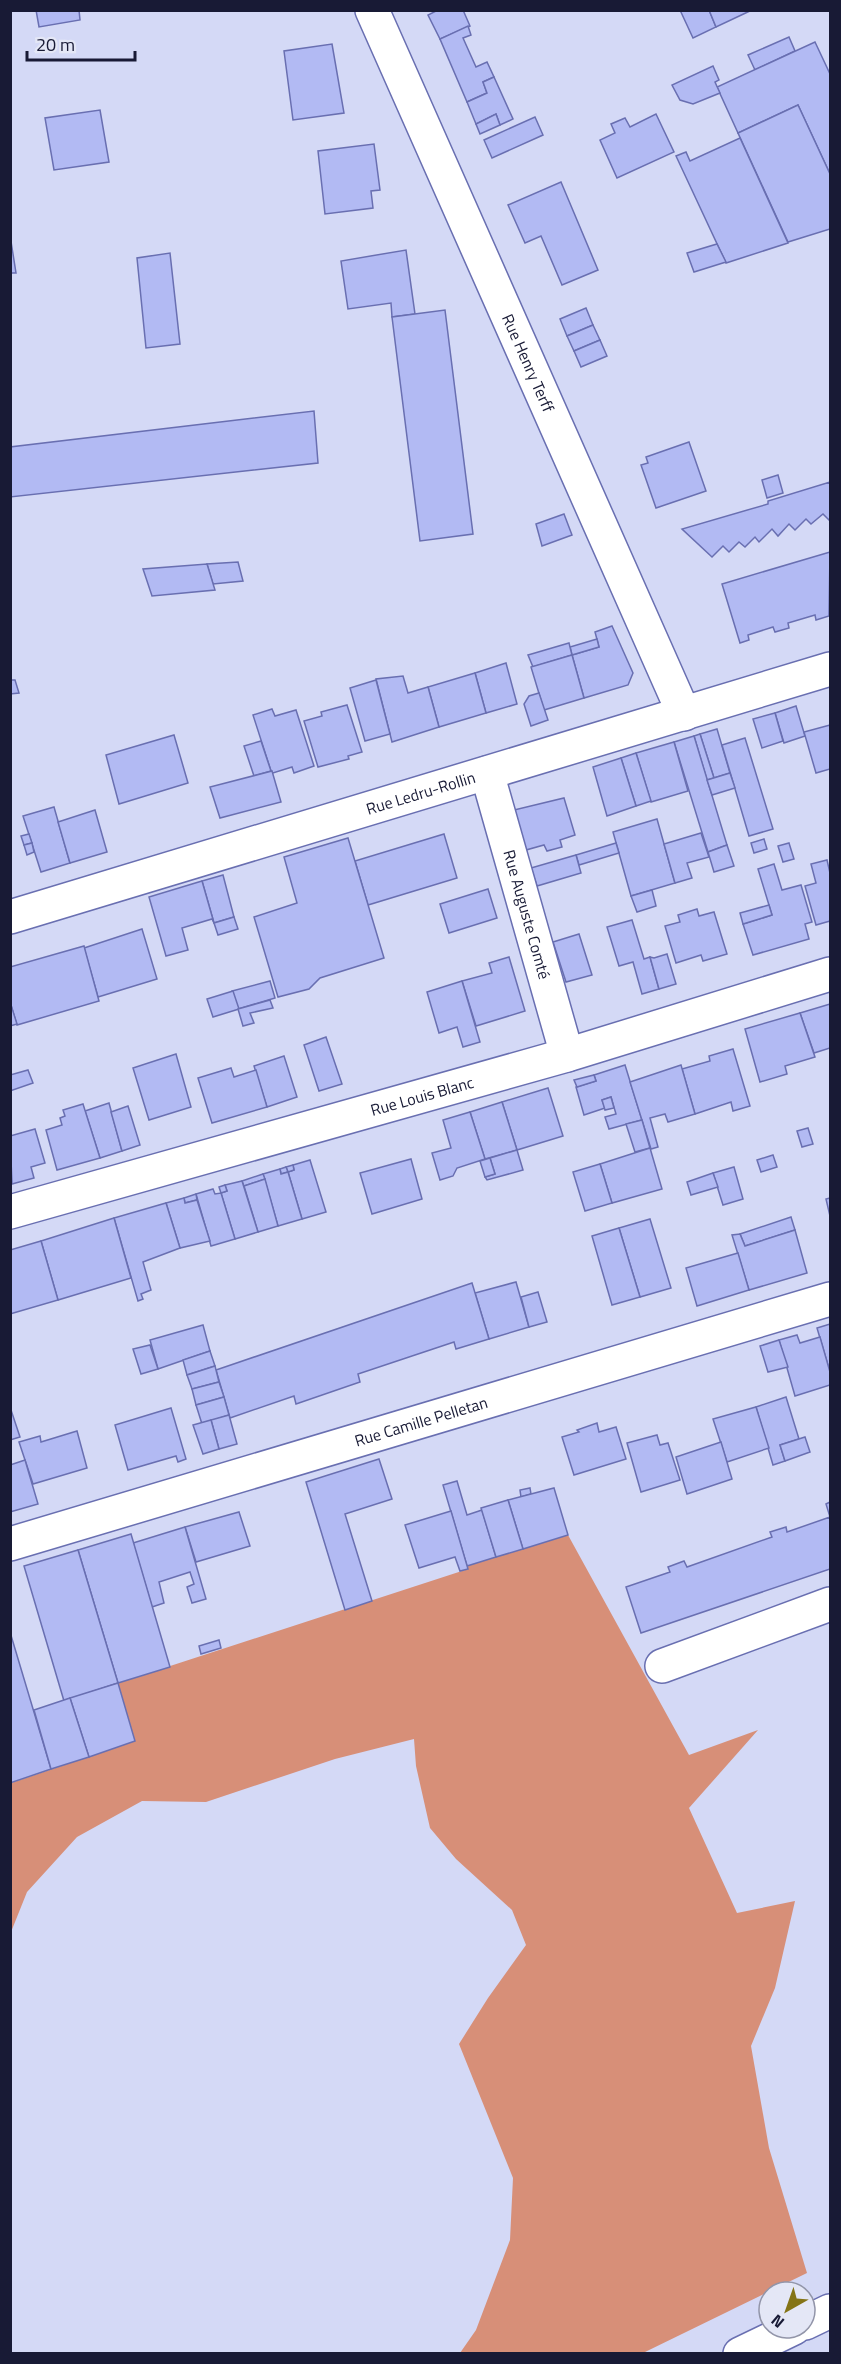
<svg xmlns="http://www.w3.org/2000/svg" width="841" height="2364" viewBox="0 0 841 2364" font-family="'Titillium Web',sans-serif">
<style>
.forest{fill:#d78f78}
.building{fill:#b2baf3;stroke:#696fb1;stroke-width:1.5}
.lines{fill:none;stroke-linecap:round;stroke-linejoin:round}
.minor-casing{stroke:#696fb1;stroke-width:36}
.minor{stroke:#fff;stroke-width:33}
.labels{text-anchor:middle;stroke-width:6;stroke-linejoin:round;paint-order:stroke}
.street-label{font-size:16px;fill:#181a35;stroke:#e4e7f6}
</style>
<rect width="100%" height="100%" fill="#d4d9f6"/>
<polygon class="forest" points="568,1535 689,1755 758,1730 689,1808 737,1913 795,1901 775,1988 751,2046 769,2148 807,2273 643,2353 460,2353 476,2330 510,2240 513,2178 459,2044 488,1998 526,1945 512,1910 456,1859 430,1828 416,1766 414,1739 335,1759 206,1802 142,1801 77,1837 27,1892 11,1932 11,1783 135,1741 118,1683 468,1569 467,1566"/>
<g class="building">
<polygon points="36,10 79,10 80,20 39,27"/>
<polygon points="438,10 463,10 470,26 440,39 428,15"/>
<polygon points="680,10 709,10 716,27 693,38"/>
<polygon points="709,10 752,10 716,27"/>
<polygon points="468,26 471,35 463,38 476,67 487,62 494,77 483,82 487,93 467,102 440,39"/>
<polygon points="789,37 795,51 755,70 748,55"/>
<polygon points="815,42 830,74 830,174 798,105 738,133 717,87"/>
<polygon points="332,44 344,113 293,120 284,51"/>
<polygon points="713,66 719,80 715,82 720,93 693,104 680,100 672,85"/>
<polygon points="494,77 513,119 500,125 496,114 476,124 467,102 487,93 483,82"/>
<polygon points="798,105 830,174 830,229 788,242 738,133"/>
<polygon points="100,110 109,162 54,170 45,118"/>
<polygon points="496,114 500,125 480,134 476,124"/>
<polygon points="656,114 674,152 617,178 600,140 615,133 611,124 625,118 630,127"/>
<polygon points="535,117 543,135 492,158 484,140"/>
<polygon points="740,138 788,243 726,263 676,156 686,152 690,161"/>
<polygon points="374,144 380,190 371,191 373,208 325,214 318,151"/>
<polygon points="561,182 598,270 562,285 541,236 525,243 508,205"/>
<polygon points="10,235 16,273 10,273"/>
<polygon points="717,244 726,262 694,272 687,253"/>
<polygon points="406,250 415,314 392,317 391,303 348,309 341,261"/>
<polygon points="170,253 180,344 146,348 137,258"/>
<polygon points="586,308 593,325 567,336 560,319"/>
<polygon points="445,310 473,534 420,541 392,317"/>
<polygon points="593,325 600,340 574,351 567,336"/>
<polygon points="600,340 607,356 581,367 574,351"/>
<polygon points="314,411 318,463 10,497 10,447"/>
<polygon points="689,442 706,491 656,508 641,465 648,463 646,457"/>
<polygon points="778,475 783,493 767,498 762,480"/>
<polygon points="830,482 830,518 829,520 823,514 811,524 806,519 795,530 789,524 778,536 772,529 759,542 755,537 745,547 739,542 729,552 723,546 712,557 682,529 768,504 768,501"/>
<polygon points="564,514 572,535 542,546 536,524"/>
<polygon points="830,552 829,616 816,620 815,615 788,623 789,628 775,632 773,627 748,635 749,640 740,643 722,584"/>
<polygon points="238,562 243,581 213,584 207,564"/>
<polygon points="207,564 215,590 152,596 143,569"/>
<polygon points="612,626 633,673 628,685 584,698 572,655 599,647 595,632"/>
<polygon points="597,639 599,647 572,655 570,647"/>
<polygon points="569,643 572,655 533,667 528,655"/>
<polygon points="572,655 584,698 544,710 531,667"/>
<polygon points="506,663 517,704 486,713 475,673"/>
<polygon points="475,673 486,713 439,727 428,687"/>
<polygon points="403,676 408,693 428,687 439,727 392,742 376,679"/>
<polygon points="10,680 15,680 19,693 10,694"/>
<polygon points="376,680 390,734 365,741 350,688"/>
<polygon points="539,693 548,720 531,726 524,704 529,696"/>
<polygon points="347,705 362,752 348,756 349,759 318,767 304,721 322,716 321,712"/>
<polygon points="796,706 805,736 784,743 775,713"/>
<polygon points="272,709 275,716 296,710 314,766 294,773 292,767 273,773 271,771 253,715"/>
<polygon points="775,713 783,741 762,748 753,719"/>
<polygon points="830,725 830,769 816,773 804,732"/>
<polygon points="717,729 730,773 714,778 700,734"/>
<polygon points="700,734 714,778 707,780 694,736"/>
<polygon points="174,735 188,783 119,804 106,755"/>
<polygon points="694,736 727,845 708,852 674,742"/>
<polygon points="745,738 773,829 749,836 722,745"/>
<polygon points="261,741 271,771 254,776 244,746"/>
<polygon points="674,742 688,791 651,802 636,753"/>
<polygon points="636,753 651,801 636,806 621,758"/>
<polygon points="621,758 636,806 607,816 593,767"/>
<polygon points="272,771 281,802 220,818 210,787"/>
<polygon points="730,773 735,788 712,795 707,780"/>
<polygon points="564,798 575,835 560,840 562,847 547,851 544,845 526,850 514,810"/>
<polygon points="54,807 70,863 41,872 23,816"/>
<polygon points="95,810 107,852 70,863 58,822"/>
<polygon points="657,819 675,883 631,896 613,832"/>
<polygon points="701,833 709,857 687,863 692,878 675,883 664,844"/>
<polygon points="29,834 32,843 24,845 21,836"/>
<polygon points="444,834 457,878 368,905 355,861"/>
<polygon points="348,838 384,958 320,978 309,989 278,997 254,917 297,903 284,857"/>
<polygon points="764,839 767,849 754,853 751,843"/>
<polygon points="32,843 34,852 27,855 24,845"/>
<polygon points="616,843 619,853 579,865 576,855"/>
<polygon points="789,843 794,859 783,862 778,846"/>
<polygon points="727,845 734,866 714,872 708,852"/>
<polygon points="576,855 581,873 537,886 531,868"/>
<polygon points="827,860 830,873 830,924 830,921 816,925 805,886 816,883 811,864"/>
<polygon points="774,864 782,890 801,885 812,922 805,924 809,939 753,955 743,924 772,915 758,869"/>
<polygon points="223,875 234,917 214,923 202,881"/>
<polygon points="202,881 214,923 212,919 182,928 188,950 166,956 149,897"/>
<polygon points="488,889 497,918 449,933 440,904"/>
<polygon points="652,890 656,906 637,912 631,896"/>
<polygon points="769,905 772,915 743,924 740,913"/>
<polygon points="697,909 699,916 714,912 727,954 703,961 701,955 676,963 665,926 680,922 678,915"/>
<polygon points="234,917 238,929 218,935 214,923"/>
<polygon points="632,920 644,959 650,957 659,989 642,994 633,962 619,966 607,927"/>
<polygon points="142,929 157,979 98,997 84,948"/>
<polygon points="579,934 592,975 566,982 553,942"/>
<polygon points="84,946 99,1001 17,1025 10,1002 10,967"/>
<polygon points="667,954 676,984 659,989 650,957 654,958"/>
<polygon points="509,957 525,1011 476,1026 462,981 492,973 489,963"/>
<polygon points="270,981 275,998 238,1009 232,991"/>
<polygon points="462,981 480,1042 463,1047 457,1027 439,1033 427,992"/>
<polygon points="233,991 239,1009 213,1017 207,999"/>
<polygon points="270,1000 273,1008 250,1013 254,1023 243,1026 238,1009"/>
<polygon points="10,1002 17,1024 10,1026"/>
<polygon points="830,1004 830,1048 814,1053 800,1013"/>
<polygon points="800,1013 815,1057 785,1066 787,1074 760,1082 745,1029"/>
<polygon points="326,1037 342,1084 319,1091 304,1045"/>
<polygon points="733,1049 750,1106 733,1111 731,1102 695,1114 682,1069 710,1061 709,1056"/>
<polygon points="176,1054 191,1107 149,1120 133,1068"/>
<polygon points="284,1056 297,1097 267,1107 254,1066"/>
<polygon points="625,1065 642,1120 609,1129 605,1117 616,1114 611,1097 602,1100 605,1108 584,1115 576,1087 596,1081 594,1075"/>
<polygon points="681,1065 695,1114 668,1122 665,1114 650,1118 658,1147 651,1149 630,1082"/>
<polygon points="231,1068 234,1077 256,1070 267,1107 212,1123 198,1078"/>
<polygon points="28,1070 33,1083 10,1091 10,1075"/>
<polygon points="594,1075 596,1081 577,1087 574,1080"/>
<polygon points="548,1088 563,1136 517,1150 502,1102"/>
<polygon points="611,1097 614,1108 605,1110 602,1100"/>
<polygon points="502,1102 517,1150 485,1159 470,1112"/>
<polygon points="109,1103 122,1151 100,1158 85,1111"/>
<polygon points="83,1104 100,1158 57,1170 46,1130 62,1125 60,1118 65,1116 63,1110"/>
<polygon points="128,1106 140,1145 122,1151 111,1112"/>
<polygon points="470,1112 485,1159 457,1168 453,1176 440,1180 432,1153 451,1148 443,1120"/>
<polygon points="642,1120 650,1148 635,1152 626,1124"/>
<polygon points="808,1128 813,1144 802,1147 797,1131"/>
<polygon points="35,1129 45,1163 31,1167 34,1178 12,1184 10,1136"/>
<polygon points="650,1148 662,1189 612,1203 600,1164"/>
<polygon points="517,1150 523,1170 487,1180 485,1177 495,1174 490,1158"/>
<polygon points="773,1155 777,1167 761,1172 757,1160"/>
<polygon points="490,1158 495,1174 485,1177 480,1161"/>
<polygon points="411,1159 422,1199 372,1214 360,1173"/>
<polygon points="310,1160 326,1212 302,1219 288,1172 294,1170 293,1165"/>
<polygon points="600,1164 612,1203 585,1211 573,1172"/>
<polygon points="293,1165 294,1170 288,1172 286,1167"/>
<polygon points="286,1167 288,1172 281,1174 280,1169"/>
<polygon points="734,1167 743,1199 723,1205 713,1173"/>
<polygon points="280,1169 281,1174 288,1172 302,1219 278,1226 263,1174"/>
<polygon points="713,1173 718,1187 691,1195 687,1182"/>
<polygon points="263,1174 265,1179 244,1186 242,1181"/>
<polygon points="265,1179 278,1226 258,1232 244,1186"/>
<polygon points="242,1181 258,1232 235,1239 221,1193 227,1191 225,1185"/>
<polygon points="225,1185 227,1191 221,1193 219,1187"/>
<polygon points="213,1189 215,1194 221,1193 235,1239 211,1246 196,1194"/>
<polygon points="196,1194 197,1200 185,1203 184,1198"/>
<polygon points="184,1198 185,1203 197,1200 210,1241 180,1248 166,1203"/>
<polygon points="830,1198 830,1216 826,1199"/>
<polygon points="166,1203 180,1248 143,1262 151,1290 141,1294 143,1299 138,1301 114,1218"/>
<polygon points="791,1217 795,1230 745,1246 740,1234"/>
<polygon points="114,1218 131,1278 58,1300 41,1241"/>
<polygon points="650,1219 671,1288 640,1297 619,1228"/>
<polygon points="619,1228 640,1297 612,1305 592,1236"/>
<polygon points="795,1230 807,1273 749,1290 732,1235 740,1234 745,1246"/>
<polygon points="41,1241 58,1300 10,1314 10,1250"/>
<polygon points="738,1253 749,1290 697,1306 686,1268"/>
<polygon points="516,1282 529,1327 489,1339 475,1293"/>
<polygon points="472,1283 489,1339 456,1349 454,1342 358,1374 360,1382 296,1404 294,1396 230,1418 216,1370"/>
<polygon points="538,1292 547,1322 529,1327 521,1297"/>
<polygon points="830,1324 830,1372 817,1328"/>
<polygon points="203,1325 210,1351 158,1369 150,1340"/>
<polygon points="797,1335 800,1343 820,1337 830,1372 830,1385 795,1396 779,1340"/>
<polygon points="779,1340 788,1367 768,1372 760,1346"/>
<polygon points="150,1345 158,1369 141,1374 133,1349"/>
<polygon points="210,1351 215,1366 187,1375 183,1360"/>
<polygon points="215,1366 219,1382 192,1389 187,1375"/>
<polygon points="219,1382 224,1397 196,1405 192,1389"/>
<polygon points="224,1397 229,1415 202,1424 196,1405"/>
<polygon points="786,1397 799,1439 780,1445 785,1461 773,1465 756,1407"/>
<polygon points="10,1407 20,1437 10,1440"/>
<polygon points="756,1407 769,1448 727,1462 713,1419"/>
<polygon points="171,1408 186,1459 178,1462 176,1456 128,1470 115,1425"/>
<polygon points="229,1415 237,1444 219,1449 211,1420"/>
<polygon points="211,1420 219,1449 203,1454 193,1425"/>
<polygon points="597,1423 599,1432 616,1427 626,1459 574,1475 562,1437 579,1432 577,1430"/>
<polygon points="77,1431 87,1468 33,1484 19,1442 40,1436 41,1442"/>
<polygon points="657,1435 660,1445 668,1443 680,1480 641,1492 627,1443"/>
<polygon points="805,1437 810,1452 785,1461 780,1445"/>
<polygon points="721,1442 732,1479 687,1494 676,1457"/>
<polygon points="379,1459 392,1499 345,1514 372,1601 345,1610 306,1482"/>
<polygon points="25,1460 38,1504 10,1512 10,1465"/>
<polygon points="457,1481 467,1515 482,1510 496,1557 467,1566 443,1485"/>
<polygon points="530,1488 531,1494 521,1497 520,1490"/>
<polygon points="554,1488 568,1535 523,1549 508,1500"/>
<polygon points="508,1500 523,1549 496,1557 481,1508"/>
<polygon points="830,1502 830,1569 641,1633 626,1587 670,1572 668,1567 684,1561 687,1567 772,1537 770,1532 786,1527 787,1532 830,1517 826,1504"/>
<polygon points="451,1511 468,1569 460,1571 455,1557 419,1568 405,1525"/>
<polygon points="239,1512 250,1546 196,1562 185,1527"/>
<polygon points="185,1527 206,1599 192,1603 187,1587 194,1584 190,1572 159,1582 164,1603 152,1607 133,1543"/>
<polygon points="131,1534 170,1667 118,1683 78,1550"/>
<polygon points="78,1550 118,1683 64,1701 24,1566"/>
<polygon points="10,1632 51,1769 10,1783"/>
<polygon points="219,1640 221,1648 201,1654 199,1646"/>
<polygon points="118,1683 135,1741 89,1757 70,1698"/>
<polygon points="70,1698 89,1757 51,1769 34,1710"/>
</g>
<g class="lines">
<g class="minor-casing">
<g id="minor">
<path id="s1" d="M372 10 684 714"/>
<path id="s2" d="M487 773 567 1055"/>
<path id="s3" d="M10 917 830 669"/>
<path id="s4" d="M10 1212 567 1055 830 974"/>
<path id="s5" d="M10 1544 830 1299"/>
<polyline points="662,1666 830,1604"/>
<polyline points="805,2323 830,2311"/>
<polyline points="740,2354 794,2328"/>
</g>
</g>
<use href="#minor" class="minor"/>
</g>
<g class="labels">
<g class="street-label">
<text dy="6" stroke="none"><textPath href="#s1" startOffset="386">Rue Henry Terff</textPath></text>
<text dy="6" stroke="none"><textPath href="#s3" startOffset="429">Rue Ledru-Rollin</textPath></text>
<text dy="6" stroke="none"><textPath href="#s2" startOffset="147">Rue Auguste Comté</textPath></text>
<text dy="6" stroke="none"><textPath href="#s4" startOffset="428">Rue Louis Blanc</textPath></text>
<text dy="6" stroke="none"><textPath href="#s5" startOffset="429">Rue Camille Pelletan</textPath></text>
</g>
</g>
<rect width="841" height="2364" fill="none" stroke="#181a35" stroke-width="24"/>
<g transform="translate(787 2310) rotate(220)"><circle r="28" fill="#e4e7f6" stroke="#9295a9" stroke-width="1.5"/>
<path d="M0-4.5L10 22L0 15L-10 22Z" fill="#847416"/>
<text y="-9" font-size="16" font-weight="bold" text-anchor="middle" fill="#181a35">N</text>
</g>
<path d="M27 51v9h108v-9" fill="none" stroke="#181a35" stroke-width="3"/>
<text x="36" y="51" font-size="18" fill="#181a35" stroke="#e4e7f6" stroke-width="4.5" paint-order="stroke">20 m</text>
</svg>
